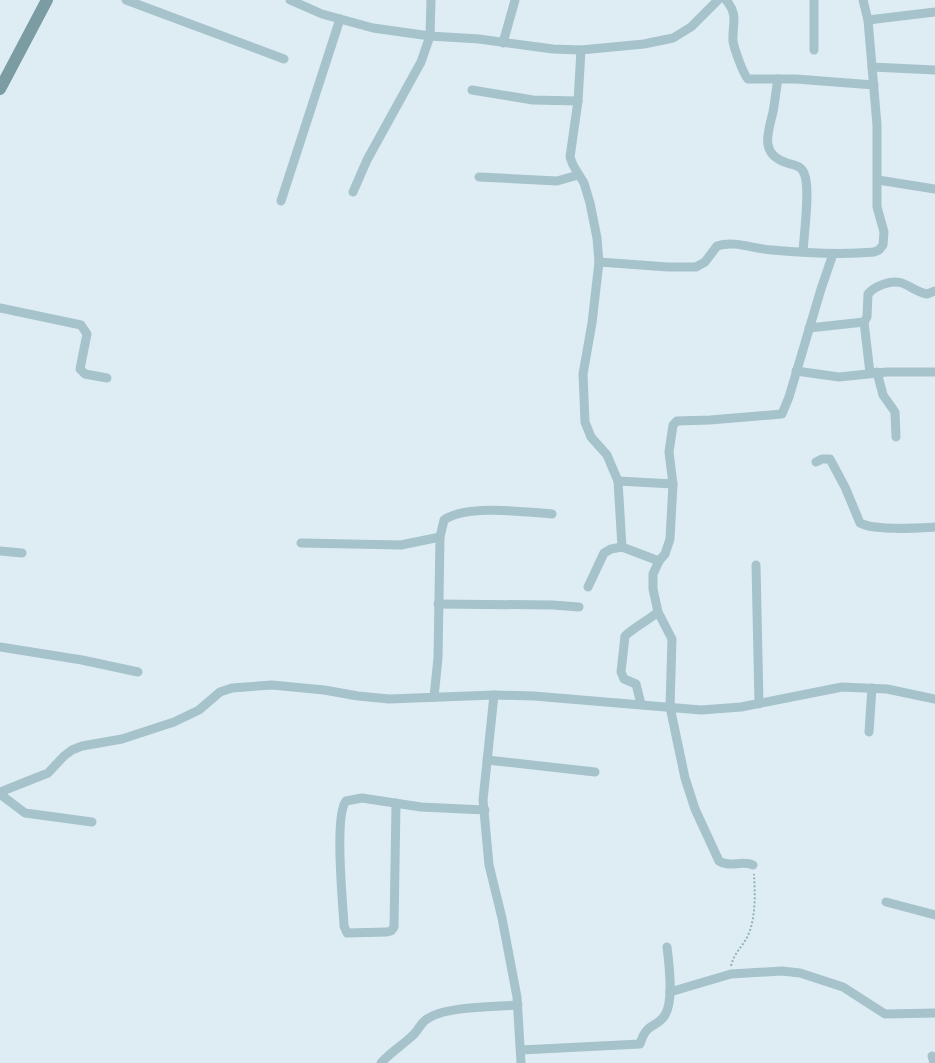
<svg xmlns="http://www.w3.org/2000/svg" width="935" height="1063" viewBox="0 0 935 1063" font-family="'Archivo Narrow',sans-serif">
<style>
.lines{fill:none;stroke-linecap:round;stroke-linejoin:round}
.path{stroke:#93b1ba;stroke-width:2;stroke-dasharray:2 2;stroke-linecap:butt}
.street{stroke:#a6c2cb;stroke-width:9}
.secondary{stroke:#7a9ca2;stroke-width:12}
</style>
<rect width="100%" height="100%" fill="#deedf4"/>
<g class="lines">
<path class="path" d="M731 966C734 952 744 946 749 933 756 914 755 893 754 874"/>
<g class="street">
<polyline points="126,0 284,59"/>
<polyline points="290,0 322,14 373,28 430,36 479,39 553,49 581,50 644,44 673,38 691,27 718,0"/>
<path d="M726 0C739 15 732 24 733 41 734 48 743 74 748 79H796L874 85"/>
<polyline points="814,0 814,50"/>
<polyline points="868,20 935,12"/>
<polyline points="503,43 515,0"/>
<polyline points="581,50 578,101 570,157 573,165 584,183 590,203 597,238 599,262 592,323 583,374 585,422 591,437 607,455 618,481 622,547 611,549 604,553 588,587"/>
<polyline points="872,67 935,70"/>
<path d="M778 79C776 90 775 101 773 112 768 133 759 154 787 163 795 165 803 166 805 176 810 191 804 234 803 252"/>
<polyline points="472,90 533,100 578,101"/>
<polyline points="479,177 557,181 578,175"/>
<polyline points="878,180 935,189"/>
<polyline points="353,192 367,160 421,62 430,36 431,0"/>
<polyline points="281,201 340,19"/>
<path d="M599 262 668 267H696L705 262 717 246C734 240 754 249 772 250 805 253 840 255 874 252L879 250 883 245 884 232 877 207V125L868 20 863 0"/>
<polyline points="0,308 81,325 87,334 80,369 85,374 107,378"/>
<polyline points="864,322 870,373"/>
<path d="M809 328 864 322 867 317 868 294C873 288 878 286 884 284 904 277 909 290 927 294L935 291"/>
<polyline points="796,371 839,377 887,372 935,372"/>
<polyline points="877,372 883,395 895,412 896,437"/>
<path d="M816 462 822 459H830L845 487 860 523C875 531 918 528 935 527"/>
<polyline points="618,481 673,484"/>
<polyline points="301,543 401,545 440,537"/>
<polyline points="622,547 659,561"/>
<polyline points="0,551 22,553"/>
<polyline points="756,565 759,704"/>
<polyline points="438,604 553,605 579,607"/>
<polyline points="0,647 82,660 138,672"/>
<polyline points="494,695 483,800 489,865 502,918 517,997 521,1063"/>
<path d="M434 697 438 658 440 537 444 520C466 504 526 512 552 514"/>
<path d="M641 704 636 684 624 679 621 672 625 636C635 627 647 621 658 612"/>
<polyline points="869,732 872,688"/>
<polyline points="487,760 595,772"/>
<polyline points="0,792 48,773 64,756 72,750 82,746 122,739 174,722 199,710 220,692 232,688 272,685 324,690 358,696 389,699 494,695 534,696 701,710 741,707 842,687 887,689 935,699"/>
<polyline points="0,794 25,813 92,822"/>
<path d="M396 803 394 927 391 931 387 932 347 933 344 926C343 903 334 816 346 801L362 798 421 807 485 810"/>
<path d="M753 865C742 860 729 868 719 861L695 809 685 778 670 707 672 639 658 612 653 589V574L659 561 665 554 670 539 673 484 669 452 673 425 677 421 710 420 782 414 789 397 821 289 833 254"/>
<polyline points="886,902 935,915"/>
<polyline points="670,992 731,974 782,971 800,973 843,987 885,1014 935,1013"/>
<path d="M521 1050 640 1044C647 1021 656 1029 665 1015 674 1001 669 963 667 947"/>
<polyline points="932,1056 934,1063"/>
<path d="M381 1063C390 1053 401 1046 411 1037 418 1032 420 1023 427 1019 445 1006 495 1007 518 1005"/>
</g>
<polyline class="secondary" points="0,89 47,0"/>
</g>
</svg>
